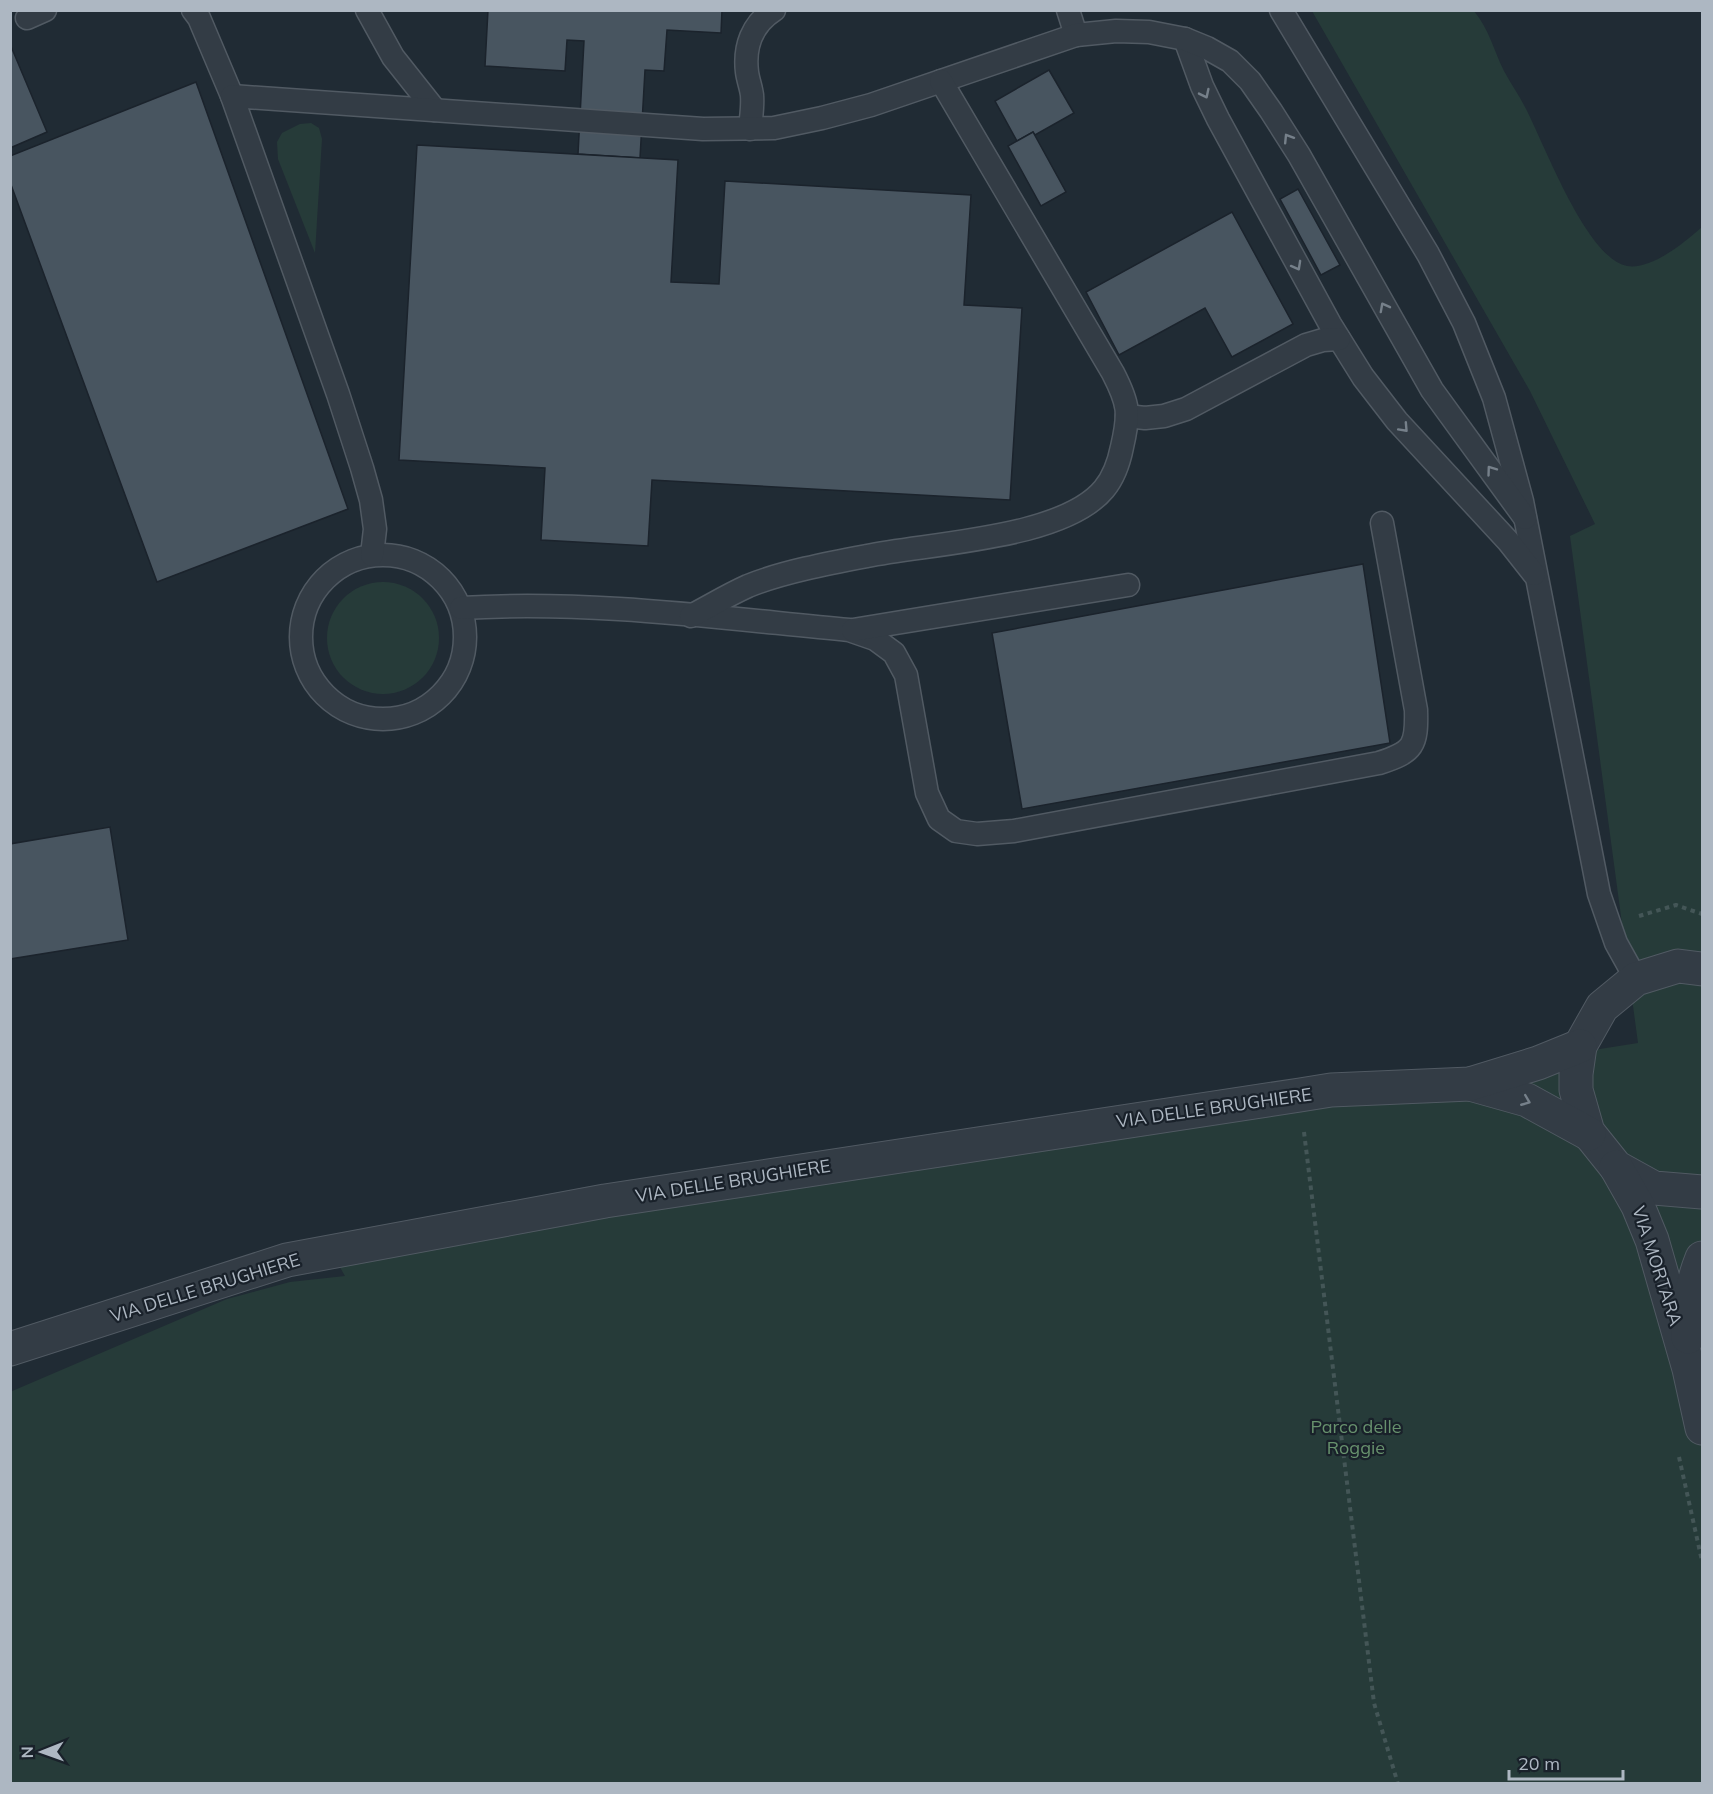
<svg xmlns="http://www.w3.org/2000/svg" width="1713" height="1794" viewBox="0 0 1713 1794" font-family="Mulish,sans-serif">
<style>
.green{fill:#263b39}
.building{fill:#485560;stroke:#1b232c;stroke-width:1.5}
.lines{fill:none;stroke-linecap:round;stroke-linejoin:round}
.service-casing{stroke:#515a63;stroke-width:25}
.tertiary-casing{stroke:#515a63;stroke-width:35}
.path{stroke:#445657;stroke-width:4;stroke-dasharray:4.5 4.5;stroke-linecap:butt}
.service{stroke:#333c45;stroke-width:22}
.tertiary{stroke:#333c45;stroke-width:33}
.oneway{stroke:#76808a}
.labels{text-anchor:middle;stroke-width:4.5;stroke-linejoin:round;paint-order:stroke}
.street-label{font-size:18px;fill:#adb7c2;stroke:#19212a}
.park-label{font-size:18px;fill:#67916d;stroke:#19212a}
</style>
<rect width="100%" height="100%" fill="#202b34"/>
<g class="green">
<path d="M1312 11H1474C1489 29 1494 51 1504 71 1511 84 1519 95 1525 107 1544 143 1586 258 1627 266 1652 270 1685 242 1702 227V1783H11L10 1392 227 1299 290 1282 345 1276 330 1250 1638 1043 1570 536 1595 524 1530 391Z"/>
<polygon points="311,123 319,128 322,139 315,253 278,159 277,142 282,133 300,124"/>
<circle cx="383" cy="638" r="56"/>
</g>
<g class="building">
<polygon points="488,10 722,10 721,33 667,30 664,71 645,70 640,158 578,154 584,41 567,40 565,71 485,66"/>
<polygon points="10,44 47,132 10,148"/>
<polygon points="1049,70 1074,113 1035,135 1033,132 1017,141 995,101"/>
<polygon points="196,82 348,509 157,582 10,182 10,156"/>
<polygon points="1033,132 1066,192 1041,206 1008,146"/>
<polygon points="417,145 678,160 671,282 719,284 725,181 971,195 964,305 1022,308 1010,500 652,480 648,546 541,540 545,468 399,460"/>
<polygon points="1298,189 1340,265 1321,275 1280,199"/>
<polygon points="1232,212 1293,324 1232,357 1205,308 1119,355 1086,292"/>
<polygon points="1363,564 1390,743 1022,809 992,633"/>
<polygon points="110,827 128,940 10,959 10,844"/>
</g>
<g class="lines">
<g class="service-casing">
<g id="service">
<polyline points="193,10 199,18 232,96"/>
<polyline points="367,10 393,57 435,110"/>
<polyline points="1068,10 1076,35"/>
<polyline points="1281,10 1428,254 1464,323 1494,398 1522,501 1599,894 1616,943 1636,979"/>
<polyline points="27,18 45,10"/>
<polyline points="1185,39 1202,86 1218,119 1330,324 1363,377 1397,421 1508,541 1534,574"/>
<path d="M750 129C751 117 753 107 752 95 751 87 748 80 747 72 744 47 752 24 774 10"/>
<polyline points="1127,416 1145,418 1164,416 1186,409 1306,345 1323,340 1339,339"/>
<circle cx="383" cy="637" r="82"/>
<polyline points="372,555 375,529 371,500 362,468 338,394 232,96 703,129 774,128 822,118 871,105 1076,35 1116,31 1149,32 1185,39 1207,48 1230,61 1250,81 1271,111 1299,155 1432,390 1525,518"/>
<path d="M461 608C590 600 720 618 849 630L875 639 894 653 906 675 927 793 939 819 956 831 977 834 1014 831 1379 763C1414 752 1417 745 1416 710L1382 523"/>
<path d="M691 616C710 606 728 595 748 586 782 572 830 563 867 556 929 543 1063 539 1104 489 1114 477 1119 462 1122 447 1130 413 1129 404 1113 373L941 81"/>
<polyline points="853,630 1128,585"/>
</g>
</g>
<g class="tertiary-casing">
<g id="tertiary">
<polyline points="1702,969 1678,966 1636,979 1602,1007 1580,1046 1576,1074 1576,1090 1588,1132 1616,1167 1654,1188 1702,1192"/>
<polyline points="1470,1084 1527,1100 1589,1134"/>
<polyline points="1616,1167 1638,1206 1652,1240 1689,1369 1702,1428"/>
<path d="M1688 1337C1687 1311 1692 1283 1702 1258"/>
<polyline points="10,1349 287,1260 605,1201 1300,1095 1331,1090 1470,1084 1538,1063 1580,1046"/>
</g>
</g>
<g class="path">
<polyline points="1639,916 1676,905 1702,914"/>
<polyline points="1304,1132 1374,1703 1398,1784"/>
<polyline points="1679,1457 1702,1561"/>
</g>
<use href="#service" class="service"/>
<use href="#tertiary" class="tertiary"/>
</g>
<defs><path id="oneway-chevron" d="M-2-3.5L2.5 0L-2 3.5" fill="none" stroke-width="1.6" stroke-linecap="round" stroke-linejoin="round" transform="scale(1.5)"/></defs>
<g class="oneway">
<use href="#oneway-chevron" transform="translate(1205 94) rotate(64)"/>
<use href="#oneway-chevron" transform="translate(1288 138) rotate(-122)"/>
<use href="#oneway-chevron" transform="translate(1297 266) rotate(61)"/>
<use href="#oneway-chevron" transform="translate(1384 307) rotate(-118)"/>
<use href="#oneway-chevron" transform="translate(1404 428) rotate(47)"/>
<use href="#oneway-chevron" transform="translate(1491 470) rotate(-126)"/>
<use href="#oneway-chevron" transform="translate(1526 1101) rotate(22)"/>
</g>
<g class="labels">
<g class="street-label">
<text transform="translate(1214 1108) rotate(-8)" y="6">VIA DELLE BRUGHIERE</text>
<text transform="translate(733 1181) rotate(-9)" y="6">VIA DELLE BRUGHIERE</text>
<text transform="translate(1657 1266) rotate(72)" y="6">VIA MORTARA</text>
<text transform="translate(205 1288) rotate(-17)" y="6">VIA DELLE BRUGHIERE</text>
</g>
<g class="park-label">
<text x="1356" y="1433">Parco delle<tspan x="1356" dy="21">Roggie</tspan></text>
</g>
</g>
<rect width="1713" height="1794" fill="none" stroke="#adb7c2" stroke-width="24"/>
<g transform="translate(42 1752) rotate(269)" stroke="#19212a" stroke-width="4.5" paint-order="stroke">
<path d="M0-4.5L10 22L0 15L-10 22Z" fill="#adb7c2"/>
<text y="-9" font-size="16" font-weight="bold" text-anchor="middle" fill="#adb7c2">N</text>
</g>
<path d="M1509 1770v9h114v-9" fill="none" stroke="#adb7c2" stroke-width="3"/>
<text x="1518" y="1770" font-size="18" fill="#adb7c2" stroke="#19212a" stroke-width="4.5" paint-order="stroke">20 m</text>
</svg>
